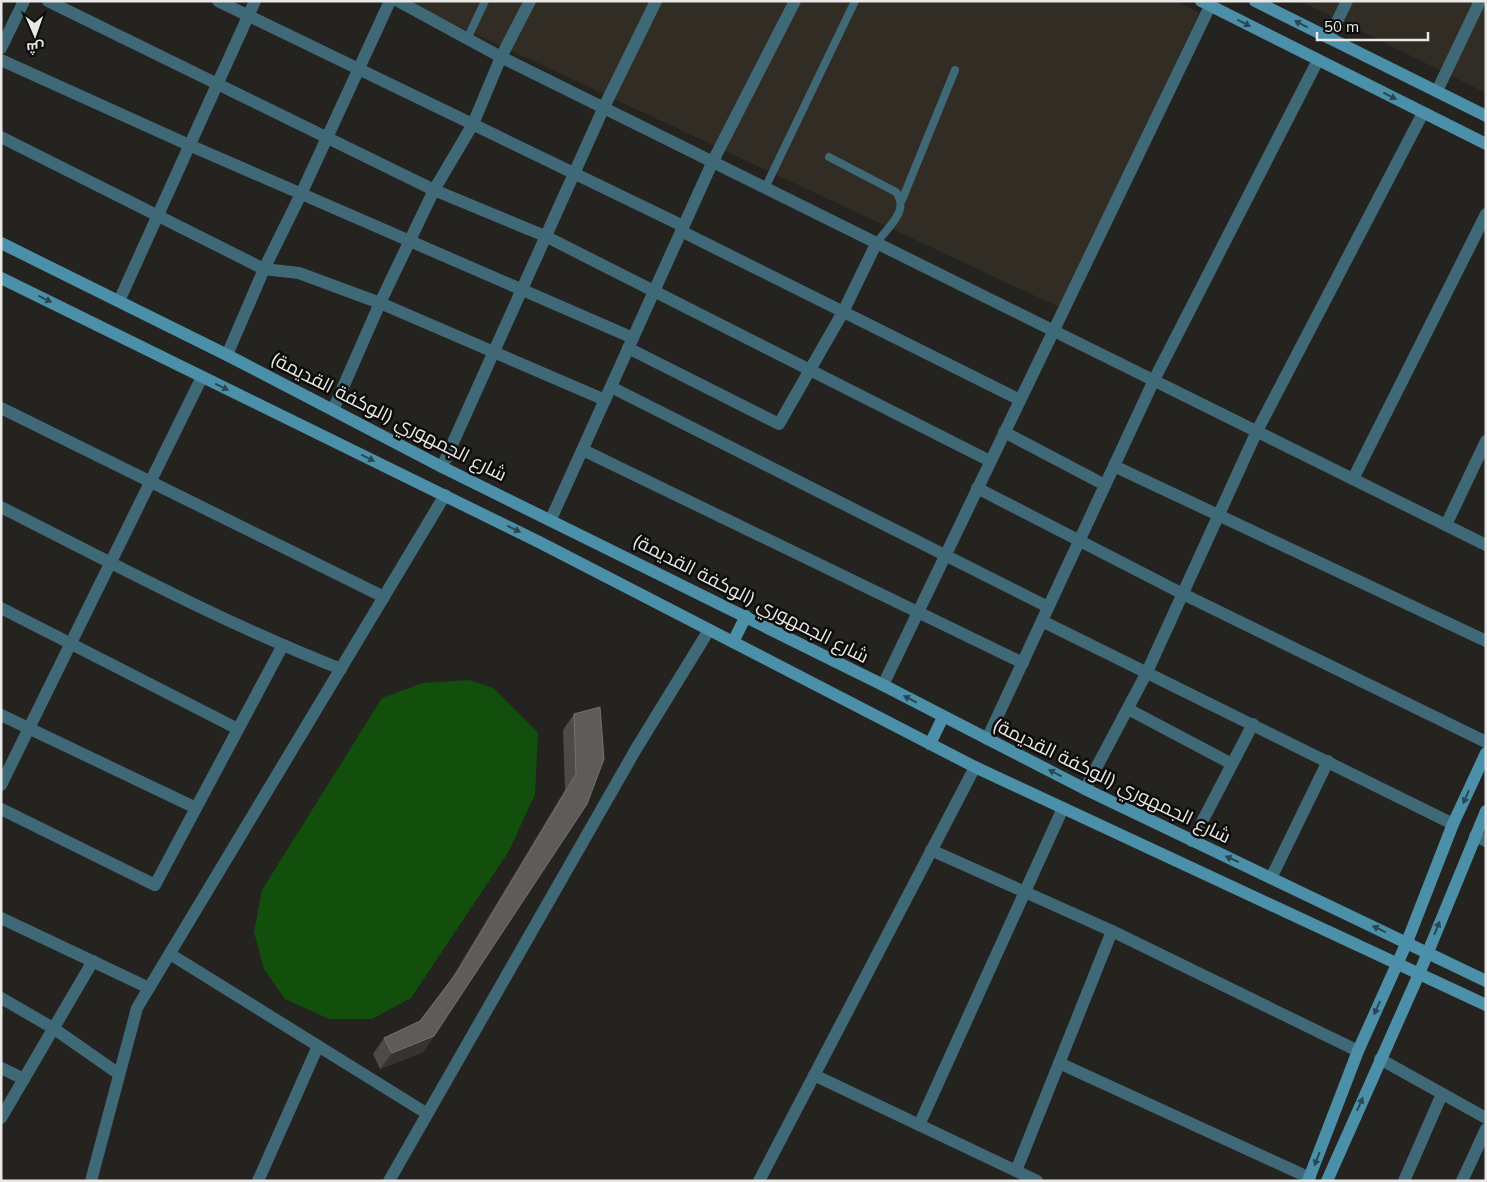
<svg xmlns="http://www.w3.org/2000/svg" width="1487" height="1182" viewBox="0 0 1487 1182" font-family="Mulish,Cairo,sans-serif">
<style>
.built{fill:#312d25}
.green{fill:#124f0d}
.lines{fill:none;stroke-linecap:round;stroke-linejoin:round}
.service{stroke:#3f6977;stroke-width:8}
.minor{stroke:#3f6977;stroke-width:12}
.tertiary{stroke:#3f6977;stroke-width:12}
.secondary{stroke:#4b90a8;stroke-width:12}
.wall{fill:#4e4a4a}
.shaded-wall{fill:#363332}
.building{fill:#5e5b5b;stroke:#747170}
.oneway{fill:#294752}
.labels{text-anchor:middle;stroke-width:5;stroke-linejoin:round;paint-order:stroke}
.street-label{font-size:19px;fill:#e9e8e6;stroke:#0d0c0b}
</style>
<rect width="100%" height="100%" fill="#242320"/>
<g class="built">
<polygon points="405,1 1176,1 1199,13 1061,308"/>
<polygon points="1300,1 1486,1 1486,93"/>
</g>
<polygon class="green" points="469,680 493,688 538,733 535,794 509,851 411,998 372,1019 329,1019 285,999 264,969 254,932 262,890 382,698 423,683"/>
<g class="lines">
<g class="service">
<polyline points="468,37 485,1"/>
<path d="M829 157 896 192C910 210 889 226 877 242"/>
<polyline points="766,186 855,1"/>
<polyline points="902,200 955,70"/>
</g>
<g class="minor">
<polyline points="48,1 434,190 545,236 990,461"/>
<polyline points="218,1 683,226"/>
<polyline points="1329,38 1347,1"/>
<polyline points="1,48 24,1"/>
<polyline points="1,60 189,145 633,338"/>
<polyline points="1437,91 1480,1"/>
<polyline points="1,137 264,269 299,273 380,303 605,400"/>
<polyline points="681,231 1020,400"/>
<polyline points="119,301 255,1"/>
<polyline points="628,348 779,424 843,312 877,242"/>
<polyline points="227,355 264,269 302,192 390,1"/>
<polyline points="611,387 1048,607"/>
<polyline points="1,408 384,597"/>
<polyline points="333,410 380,303 434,190 473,124 501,57 530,1"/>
<polyline points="1004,432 1105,485"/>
<polyline points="583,450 1023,663"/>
<polyline points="1114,466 1486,641"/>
<polyline points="442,467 604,107 656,1"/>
<polyline points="1353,479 1486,214"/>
<polyline points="977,488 1183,594 1486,742"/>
<path d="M1 507C111 563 226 624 341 669"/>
<polyline points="551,519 713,161 795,1"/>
<polyline points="1446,525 1486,441"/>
<polyline points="1,608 238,729"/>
<polyline points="1042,621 1453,824"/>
<polyline points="883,685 1210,6"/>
<polyline points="1128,709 1232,764"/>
<polyline points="1,715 196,808"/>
<polyline points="987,739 1154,380 1318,60"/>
<polyline points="1,785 202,377"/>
<polyline points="1085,789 1147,672 1257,431 1423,113"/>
<polyline points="1,809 155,885 283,645"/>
<polyline points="1475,836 1486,841"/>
<polyline points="1192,841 1253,724"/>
<polyline points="931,850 1112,931 1358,1051"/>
<polyline points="1272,876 1328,761"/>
<polyline points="1,918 149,988"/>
<polyline points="170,954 426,1113"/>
<polyline points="1,998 53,1028 119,1074"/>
<polyline points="1380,1059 1486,1118"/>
<polyline points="1059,1063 1310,1178"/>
<polyline points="1,1068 24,1079"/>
<polyline points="814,1075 1037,1181"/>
<polyline points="1,1118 93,961"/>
<polyline points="919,1125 1063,808"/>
<polyline points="1016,1171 1112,931"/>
<polyline points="91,1181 137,1008 445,495"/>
<polyline points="258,1181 318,1046"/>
<polyline points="389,1181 636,749 709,630"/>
<polyline points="759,1181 975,767"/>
<polyline points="1404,1181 1442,1094"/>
<polyline points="1462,1181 1486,1129"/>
</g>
<polyline class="tertiary" points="398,1 501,57 1486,545"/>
<g class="secondary">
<polyline points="1201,1 1486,144"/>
<polyline points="1255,1 1486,116"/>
<polyline points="1,243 227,355 442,467 883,685 1085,789 1486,981"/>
<polyline points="1,278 539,542 975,767 1486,1005"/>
<polyline points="733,642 746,616"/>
<polyline points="930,744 943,717"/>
<polyline points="1308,1181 1358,1051 1407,942 1453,824 1486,753"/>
<polyline points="1327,1181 1419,974 1486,811"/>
</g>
</g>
<polygon class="wall" points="574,714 604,759 434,1036 423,1052 380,1069 373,1054 384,1038 420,1021 450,981 565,790 563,730"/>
<polygon class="shaded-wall" points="434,1036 423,1052 380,1069 392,1053"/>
<polygon class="building" points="600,707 604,759 587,804 434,1036 392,1053 384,1038 420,1021 458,971 576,774 574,714"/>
<defs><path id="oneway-solid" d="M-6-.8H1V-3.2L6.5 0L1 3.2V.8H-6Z" transform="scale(1.25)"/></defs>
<g class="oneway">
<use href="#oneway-solid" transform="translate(1244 23) rotate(27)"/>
<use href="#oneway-solid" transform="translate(1301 24) rotate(-153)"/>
<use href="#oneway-solid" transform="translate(1390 96) rotate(27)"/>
<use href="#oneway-solid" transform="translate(45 299) rotate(26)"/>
<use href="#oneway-solid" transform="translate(222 387) rotate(26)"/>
<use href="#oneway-solid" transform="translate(368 458) rotate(26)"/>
<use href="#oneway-solid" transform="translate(514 529) rotate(26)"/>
<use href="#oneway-solid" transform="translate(910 699) rotate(-152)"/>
<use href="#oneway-solid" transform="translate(1055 773) rotate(-153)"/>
<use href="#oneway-solid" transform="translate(1466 797) rotate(114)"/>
<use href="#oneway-solid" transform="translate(1232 859) rotate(-156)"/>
<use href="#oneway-solid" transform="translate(1437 928) rotate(-68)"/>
<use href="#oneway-solid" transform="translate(1379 929) rotate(-154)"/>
<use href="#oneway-solid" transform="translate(1377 1008) rotate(114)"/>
<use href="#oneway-solid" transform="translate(1360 1104) rotate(-66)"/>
<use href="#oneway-solid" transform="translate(1317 1159) rotate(111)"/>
</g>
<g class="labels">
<g class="street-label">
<text transform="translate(389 416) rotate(27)" y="7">شارع الجمهوري (الوكفة القديمة)</text>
<text transform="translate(751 598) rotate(27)" y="7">شارع الجمهوري (الوكفة القديمة)</text>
<text transform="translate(1112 780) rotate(26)" y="7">شارع الجمهوري (الوكفة القديمة)</text>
</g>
</g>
<rect width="1487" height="1182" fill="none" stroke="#e9e8e6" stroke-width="5"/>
<g transform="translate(35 35) rotate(178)" stroke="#0d0c0b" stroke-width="4" paint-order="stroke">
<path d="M0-4L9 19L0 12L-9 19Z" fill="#e9e8e6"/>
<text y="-8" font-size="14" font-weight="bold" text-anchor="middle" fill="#e9e8e6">ش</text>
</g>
<path d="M1317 32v8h111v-8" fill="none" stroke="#e9e8e6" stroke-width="2.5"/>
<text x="1324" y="32" font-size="15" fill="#e9e8e6" stroke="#0d0c0b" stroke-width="4" paint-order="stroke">50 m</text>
</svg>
